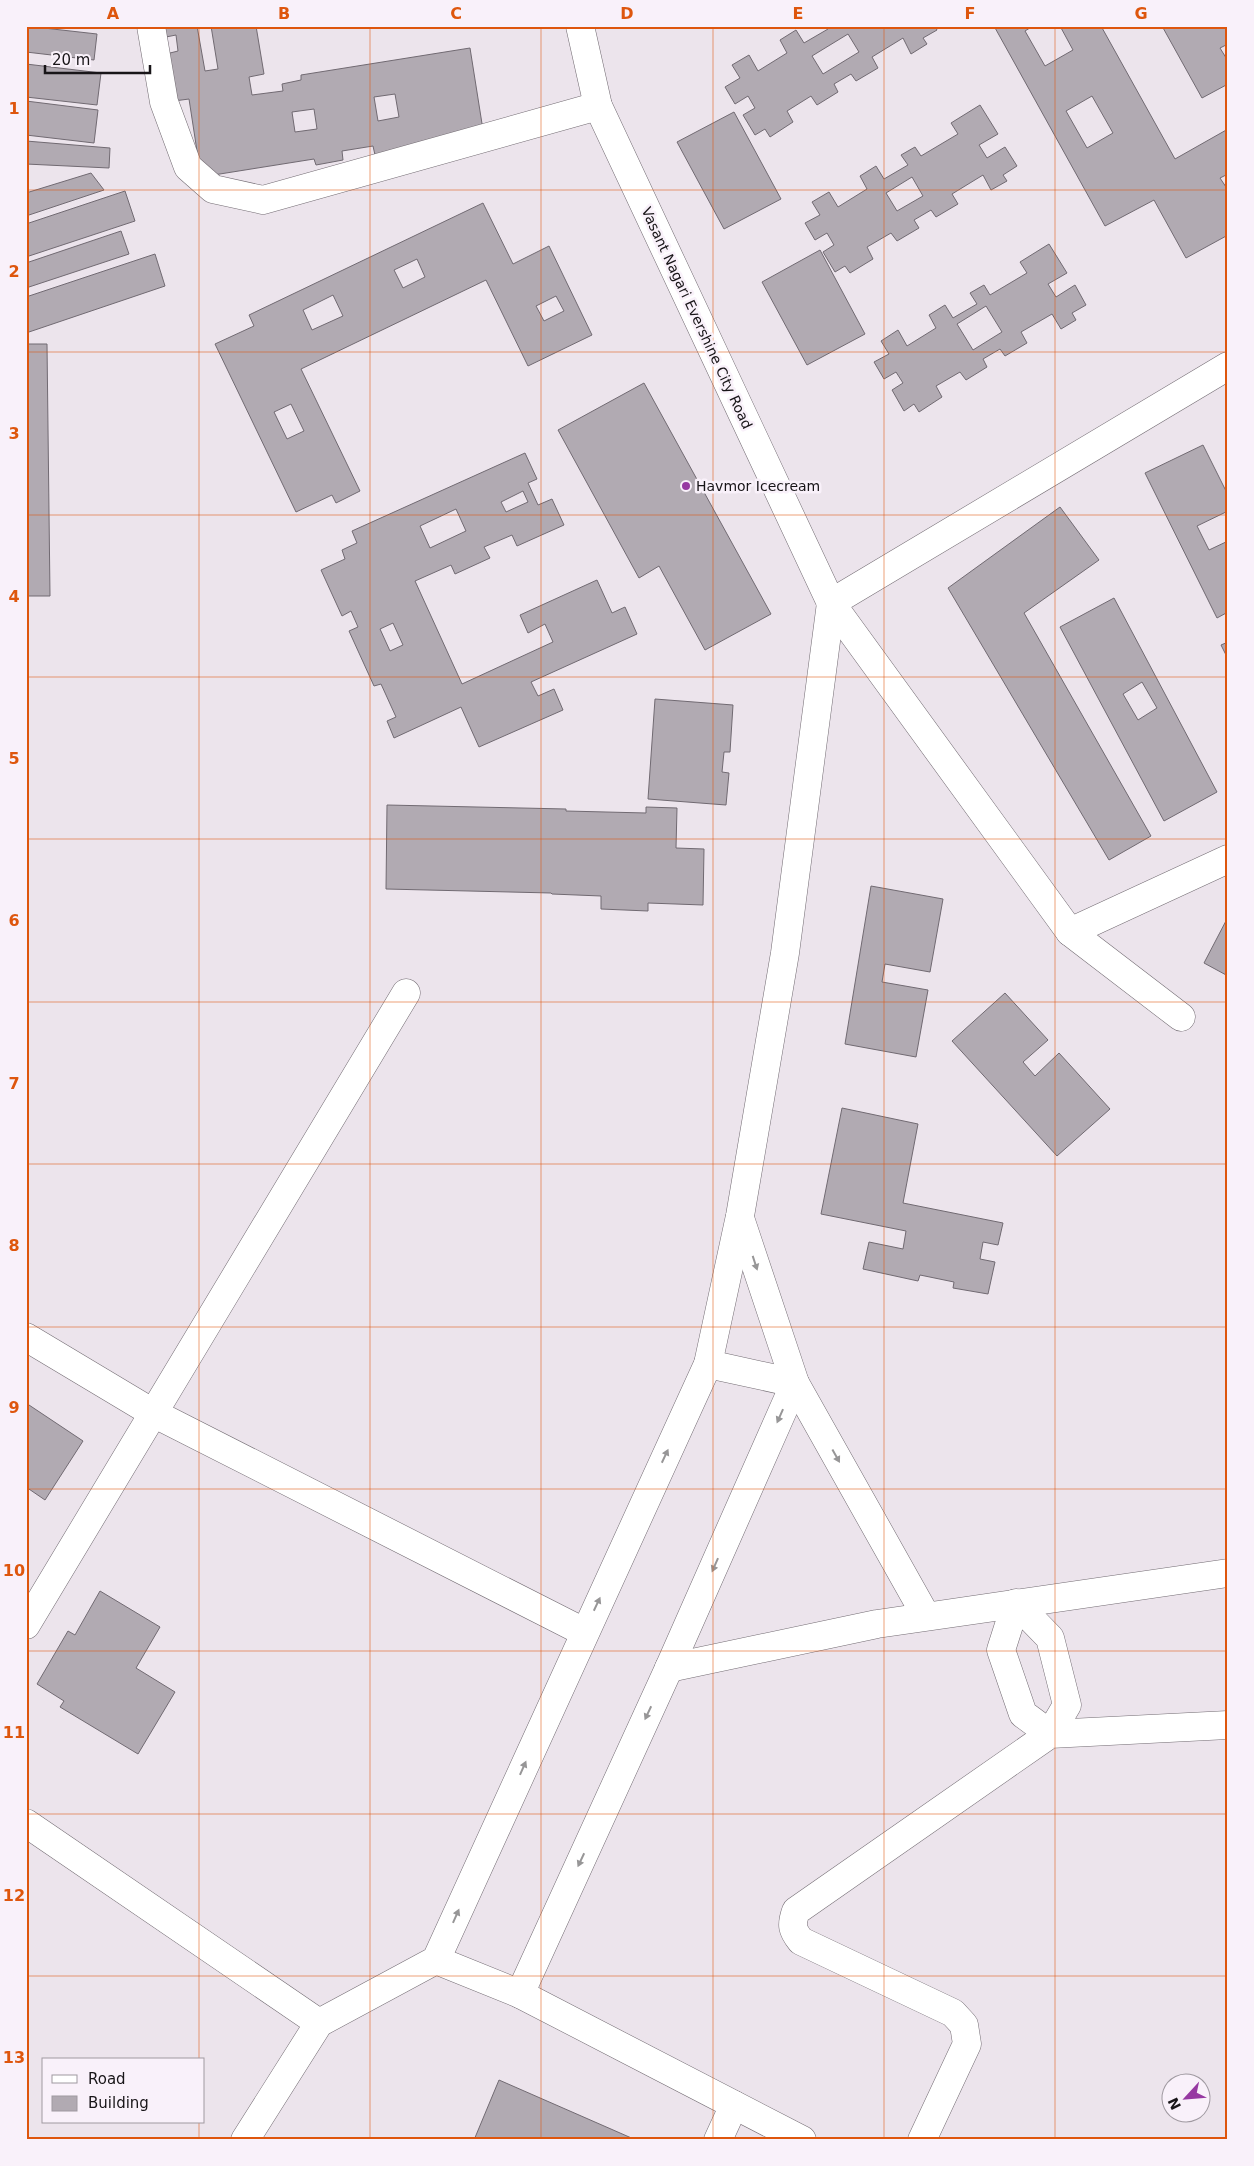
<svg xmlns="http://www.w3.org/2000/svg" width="1254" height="2166" viewBox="0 0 1254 2166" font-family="'DejaVu Sans',sans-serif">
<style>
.building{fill:#b1aab2;stroke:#716a72;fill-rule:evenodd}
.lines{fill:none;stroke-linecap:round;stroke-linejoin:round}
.minor-casing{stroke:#736c73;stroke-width:29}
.minor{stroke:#fff;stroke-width:28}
.oneway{fill:#979697}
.grid{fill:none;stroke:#de560d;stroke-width:1;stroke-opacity:0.55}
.poi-dot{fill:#9739a2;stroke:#f9f1fa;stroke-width:2}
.labels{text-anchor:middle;stroke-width:5;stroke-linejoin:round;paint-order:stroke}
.street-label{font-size:14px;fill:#181518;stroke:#f9f1fa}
.poi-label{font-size:14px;fill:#181518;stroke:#f9f1fa;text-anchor:start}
.neatline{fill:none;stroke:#de560d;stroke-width:2}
.grid-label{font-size:16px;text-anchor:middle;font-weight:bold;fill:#de560d}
</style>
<rect width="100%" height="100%" fill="#ece4ec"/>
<g class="building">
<polygon points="26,26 97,34 94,60 26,52"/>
<path d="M164 26H197L205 71 218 69 211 26H256L264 74 249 77 252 95 283 91 282 84 301 80V75L470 48 483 130 375 155 373 146 342 151 343 160 316 165 314 159 201 177 189 99 174 101 166 54 178 51 176 35 166 37ZM395 94 399 117 378 121 374 97ZM314 109 317 129 295 132 292 112Z"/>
<path d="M826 26H935L937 30 923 38 927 44 911 54 903 38 872 57 878 68 856 81 851 74 834 84 838 92 817 105 811 96 787 111 793 122 770 137 765 129 755 135 743 115 755 108 748 96 735 104 725 87 740 78 732 65 749 55 758 71 787 53 780 40 796 30 804 43 828 29ZM848 34 859 52 823 74 812 56Z"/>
<path d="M994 26H1033L1025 31 1045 66 1073 50 1060 26H1101L1175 159 1228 129V174L1220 178 1228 190V235L1186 258 1154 200 1105 226ZM1092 96 1113 133 1087 148 1066 111Z"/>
<polygon points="1162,26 1228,26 1228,44 1220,48 1228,61 1228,84 1202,98"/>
<polygon points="26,64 101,73 97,105 26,97"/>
<polygon points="26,101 98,110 94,143 26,135"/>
<path d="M980 105 998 134 979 145 987 158 1005 147 1017 166 1003 175 1007 181 991 190 983 175 952 194 958 204 936 217 931 210 914 220 919 228 897 241 891 233 867 247 873 259 850 273 845 266 835 272 823 252 834 245 827 233 815 240 805 223 820 215 812 202 829 192 838 207 867 189 860 176 876 166 884 179 908 165 901 155 915 147 921 156 958 134 951 123ZM912 177 923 196 897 211 886 193Z"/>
<polygon points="734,112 781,199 724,229 677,142"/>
<polygon points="26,141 110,148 109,168 26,164"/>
<polygon points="91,173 104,190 26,216 26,193"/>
<polygon points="125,191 135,221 26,257 26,224"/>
<path d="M483 203 513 264 549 246 592 335 528 366 486 280 301 369 360 491 336 503 332 495 296 512 215 344 254 326 249 315ZM417 259 425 277 403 288 394 270ZM333 295 343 316 312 330 303 310ZM556 296 564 311 544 321 536 306ZM291 404 304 431 287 439 274 412Z"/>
<polygon points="121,231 129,254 26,288 26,263"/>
<path d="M1049 244 1067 273 1048 284 1056 297 1075 285 1086 305 1072 313 1076 320 1061 329 1052 314 1021 332 1027 343 1005 356 1000 349 983 359 987 367 966 380 960 372 936 386 942 397 919 412 914 404 904 411 892 390 903 383 896 372 884 379 874 362 889 354 881 341 898 330 907 346 936 328 929 315 945 305 953 318 977 304 970 293 984 285 990 295 1027 273 1020 262ZM986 306 1002 332 973 350 957 324Z"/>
<polygon points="820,250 865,334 807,365 762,282"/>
<polygon points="155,254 165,286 26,333 26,297"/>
<polygon points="26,344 47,344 50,596 26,596"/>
<polygon points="644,383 771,614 705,650 659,566 639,578 558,430"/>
<polygon points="1203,445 1228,495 1228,511 1197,526 1209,550 1228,541 1228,612 1217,618 1145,473"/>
<path d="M525 453 537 479 528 483 538 505 552 499 564 525 517 546 512 535 484 547 490 558 455 574 451 565 415 581 462 684 553 642 545 624 528 633 520 615 597 580 612 613 625 607 637 634 531 682 538 696 554 689 563 710 479 747 461 707 394 738 387 721 396 717 381 684 374 686 349 631 358 627 351 611 342 616 321 570 345 559 342 550 357 543 352 531ZM523 491 528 502 506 512 501 502ZM456 509 466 531 430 548 420 526ZM393 623 403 645 390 651 380 629Z"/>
<polygon points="1060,507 1099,560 1024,613 1151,836 1109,860 948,588"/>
<path d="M1114 598 1217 792 1164 821 1060 627ZM1142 682 1157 708 1138 720 1123 694Z"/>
<polygon points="1228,642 1228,659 1221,645"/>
<polygon points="655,699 733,705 730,752 724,752 722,772 729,773 726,805 648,799"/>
<polygon points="387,805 566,809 566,811 646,813 646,807 677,808 676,848 704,849 703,905 648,903 648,911 601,909 601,896 552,894 551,893 386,889"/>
<polygon points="871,886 943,899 930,972 885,964 882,982 928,990 916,1057 845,1044"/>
<polygon points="1228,917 1228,976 1204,963"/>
<polygon points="1005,993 1048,1040 1023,1062 1035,1076 1059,1053 1110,1109 1057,1156 952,1041"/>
<polygon points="842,1108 918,1124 903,1203 1003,1223 998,1245 983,1242 980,1259 995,1262 988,1294 953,1288 954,1282 920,1275 918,1281 863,1269 869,1242 903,1249 906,1231 821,1214"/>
<polygon points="26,1403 83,1441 45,1500 26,1487"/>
<polygon points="100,1591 160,1627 136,1668 175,1692 138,1754 60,1707 64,1701 37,1684 68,1631 75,1635"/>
<polygon points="499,2080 636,2140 583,2140 578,2138 577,2140 474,2140"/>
</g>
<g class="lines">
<g class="minor-casing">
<g id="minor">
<polyline points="151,26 164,102 188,167 213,189 263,200 598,106"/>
<polyline points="580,26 598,106 831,603 1070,932 1181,1017"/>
<polyline points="831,603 1228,366"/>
<polyline points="1070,932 1228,859"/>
<polyline points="26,1337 153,1413 584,1632"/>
<polyline points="708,1364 795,1383 926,1616"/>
<polygon points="1016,1603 1050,1638 1067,1705 1050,1734 1023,1714 1001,1650"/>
<polyline points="26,1625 406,993"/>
<polyline points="669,1668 877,1624 1228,1573"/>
<polyline points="26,1823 319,2023"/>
<polyline points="436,1960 520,1994 802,2140"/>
<polyline points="520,1994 669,1668 795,1383 740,1218"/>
<polyline points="245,2140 319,2023 436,1960 708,1364 740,1216 785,953 831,603"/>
<polyline points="718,2140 734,2105"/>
<path d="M922 2140 967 2044 964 2025 953 2013 801 1941C792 1930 791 1925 796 1911L1050 1734 1228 1725"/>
</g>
</g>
<use href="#minor" class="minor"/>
</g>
<defs><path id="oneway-solid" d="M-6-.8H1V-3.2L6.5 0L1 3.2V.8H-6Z" transform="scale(1.25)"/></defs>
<g class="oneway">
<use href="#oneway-solid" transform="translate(755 1263) rotate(72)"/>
<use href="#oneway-solid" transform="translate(780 1416) rotate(114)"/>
<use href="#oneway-solid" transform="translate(665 1456) rotate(-65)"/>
<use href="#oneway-solid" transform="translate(836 1456) rotate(61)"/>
<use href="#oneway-solid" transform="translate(715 1565) rotate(114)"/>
<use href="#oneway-solid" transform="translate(597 1604) rotate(-65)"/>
<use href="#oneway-solid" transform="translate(648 1713) rotate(115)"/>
<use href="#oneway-solid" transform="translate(523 1768) rotate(-66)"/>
<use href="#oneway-solid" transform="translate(581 1860) rotate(115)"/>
<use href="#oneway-solid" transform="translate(456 1916) rotate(-66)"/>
</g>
<path class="grid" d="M199 26V2060M370 26V2140M541 26V2140M713 26V2140M884 26V2140M1055 26V2140M26 190H1228M26 352H1228M26 515H1228M26 677H1228M26 839H1228M26 1002H1228M26 1164H1228M26 1327H1228M26 1489H1228M26 1651H1228M26 1814H1228M26 1976H1228M199 2122V2140"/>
<circle class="poi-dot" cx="686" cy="486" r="5"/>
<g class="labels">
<g class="street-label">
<text transform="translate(697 318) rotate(65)" y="5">Vasant Nagari Evershine City Road</text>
</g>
<g class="poi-label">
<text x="696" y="491">Havmor Icecream</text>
</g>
</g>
<rect width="1254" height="2166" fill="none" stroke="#f9f1fa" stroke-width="55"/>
<rect x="42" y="2058" width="162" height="65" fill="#f9f1fa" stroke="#9f99a0"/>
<rect x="52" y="2075" width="25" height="8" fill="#ffffff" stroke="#9f99a0"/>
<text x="88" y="2084" font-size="15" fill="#181518">Road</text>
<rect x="52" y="2096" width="25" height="15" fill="#b1aab2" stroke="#9f99a0"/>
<text x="88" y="2108" font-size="15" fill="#181518">Building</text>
<g transform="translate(1186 2098) rotate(244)"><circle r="24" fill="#f9f1fa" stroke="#9f99a0"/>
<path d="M0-4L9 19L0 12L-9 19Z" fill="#9739a2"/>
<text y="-8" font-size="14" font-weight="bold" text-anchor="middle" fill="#181518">N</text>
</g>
<path d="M45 65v8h105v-8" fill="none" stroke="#181518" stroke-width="2.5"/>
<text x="52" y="65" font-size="15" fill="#181518" stroke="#f9f1fa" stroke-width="4" paint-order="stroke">20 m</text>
<rect x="28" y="28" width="1198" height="2110" class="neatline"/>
<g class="grid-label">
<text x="113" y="19">A</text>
<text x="284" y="19">B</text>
<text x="456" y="19">C</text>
<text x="627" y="19">D</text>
<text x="798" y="19">E</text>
<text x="970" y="19">F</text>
<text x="1141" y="19">G</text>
<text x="14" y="114">1</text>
<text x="14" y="277">2</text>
<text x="14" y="439">3</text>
<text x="14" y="602">4</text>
<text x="14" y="764">5</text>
<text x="14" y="926">6</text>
<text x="14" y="1089">7</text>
<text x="14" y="1251">8</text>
<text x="14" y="1413">9</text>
<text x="14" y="1576">10</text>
<text x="14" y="1738">11</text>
<text x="14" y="1901">12</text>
<text x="14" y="2063">13</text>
</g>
</svg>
